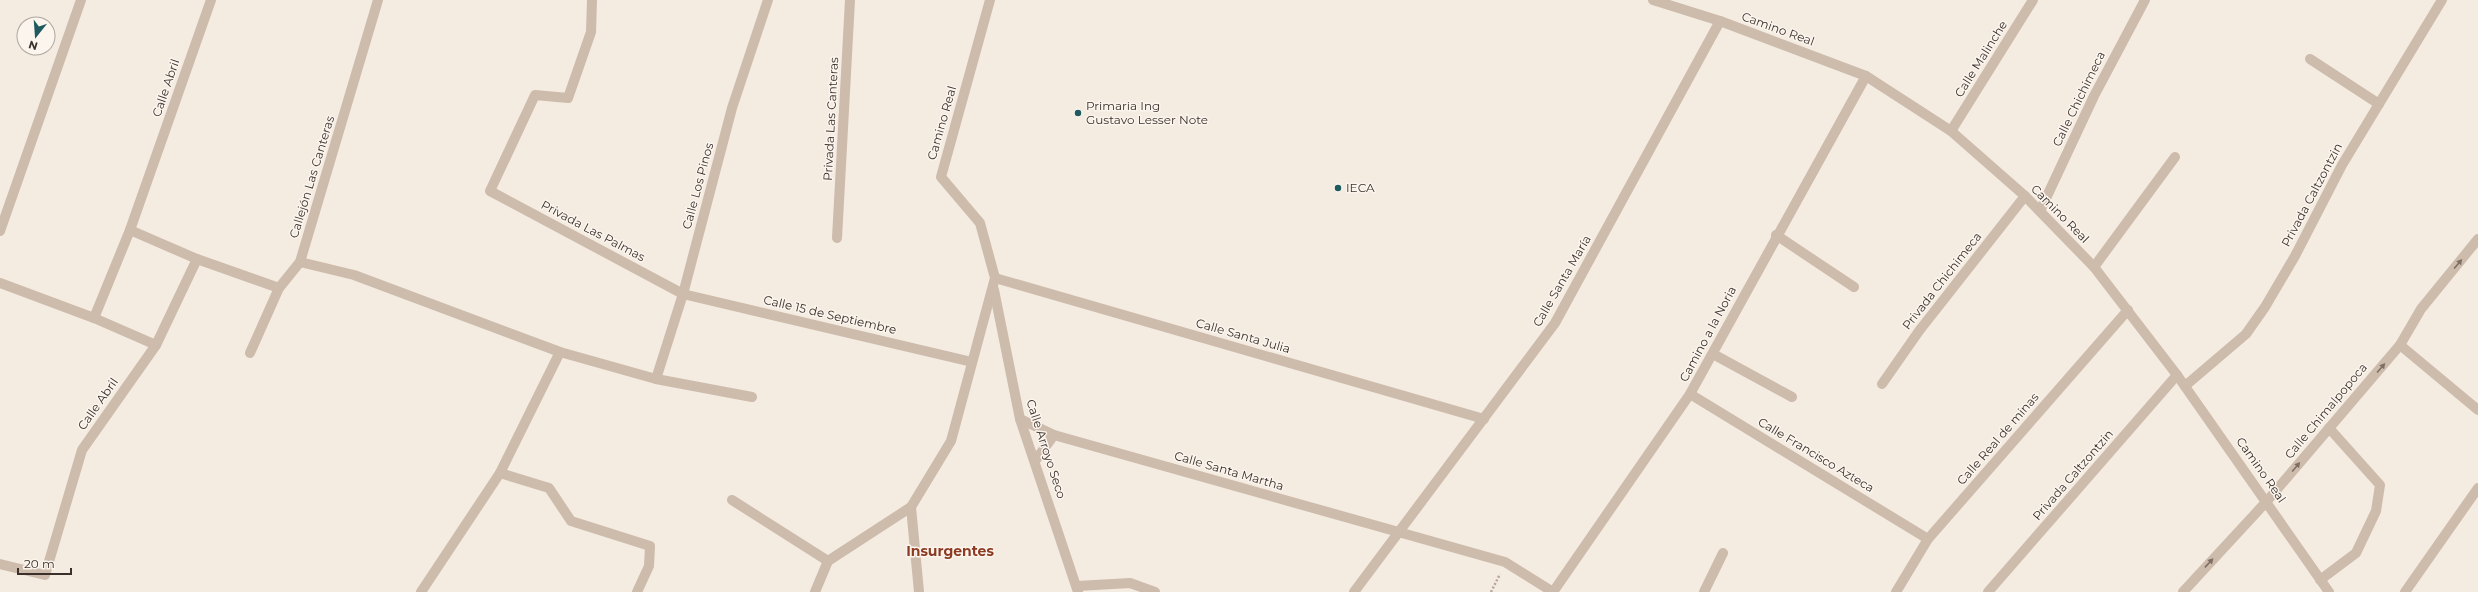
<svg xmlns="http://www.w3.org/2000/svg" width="2478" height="592" viewBox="0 0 2478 592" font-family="Montserrat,sans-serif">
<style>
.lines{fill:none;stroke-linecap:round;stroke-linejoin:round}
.path{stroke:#b9a596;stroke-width:2.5;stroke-dasharray:2 2;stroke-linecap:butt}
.street{stroke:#cdbbac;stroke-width:10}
.oneway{fill:#7d6f65}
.poi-dot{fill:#1f5a5e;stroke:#fbf5ee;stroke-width:1.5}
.labels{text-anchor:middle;stroke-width:3;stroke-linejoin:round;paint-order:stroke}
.street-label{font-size:12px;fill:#3b302b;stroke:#fbf5ee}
.poi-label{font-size:12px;fill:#3b302b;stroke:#fbf5ee;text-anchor:start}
.quarter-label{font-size:14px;font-weight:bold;fill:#8c3b22;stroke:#fbf5ee}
</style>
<rect width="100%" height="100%" fill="#f4ebe1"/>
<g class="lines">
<polyline class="path" points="1491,592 1500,574"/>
<g class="street">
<polyline points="592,0 591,32 568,98 535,95 490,191 683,294 972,362"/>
<polyline points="1653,0 1720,21 1866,76 1951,131 2025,196 2094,267 2177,375 2329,592"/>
<polyline points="2310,59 2379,104"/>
<polyline points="1951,131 2033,0"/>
<polyline points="2040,211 2094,96 2145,0"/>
<polyline points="130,230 197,259 279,288"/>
<polyline points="0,231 81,0"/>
<polyline points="1776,235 1854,287"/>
<polyline points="837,238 850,0"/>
<polyline points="300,262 354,275 560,352 656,379 752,397"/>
<polyline points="2094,267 2175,157"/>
<polyline points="995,278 1484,419"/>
<polyline points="0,283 94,318 156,345"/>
<polyline points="994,290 1020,419 1078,592"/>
<polyline points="94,318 130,230 211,0"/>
<polyline points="2400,345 2478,410"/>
<polyline points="250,353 279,288 300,262 378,0"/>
<polyline points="1713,354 1792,397"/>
<polyline points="656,379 683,294 732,108 768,0"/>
<polyline points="1882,384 1919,331 2025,196"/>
<polyline points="2185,386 2246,334 2265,307 2295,256 2342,165 2442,0"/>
<polyline points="1690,394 1928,539"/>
<polyline points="1020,419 1054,435 1505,562 1553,592"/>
<polyline points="1035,461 1054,435"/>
<polyline points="500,473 549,488 571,521 650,546 649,566 637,592"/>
<polyline points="732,500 828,561"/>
<polyline points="911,507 919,592"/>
<polyline points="0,564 45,575 82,450 156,345 197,259"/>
<polyline points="2320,580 2356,553 2376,511 2380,485 2329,428"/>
<polyline points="1077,586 1130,583 1155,592"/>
<polyline points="421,592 500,473 560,352"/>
<polyline points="815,592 828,561 911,507 951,441 995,278 980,223 941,177 990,0"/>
<polyline points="1354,592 1555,323 1720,21"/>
<polyline points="1553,592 1690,394 1866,76"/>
<polyline points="1704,592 1723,553"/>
<polyline points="1896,592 1928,539 2128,310"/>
<polyline points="1988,592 2177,375"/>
<polyline points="2183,592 2267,501 2400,345 2421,309 2478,239"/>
<polyline points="2405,592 2478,488"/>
</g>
</g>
<defs><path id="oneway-solid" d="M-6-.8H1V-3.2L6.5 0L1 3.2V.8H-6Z"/></defs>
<g class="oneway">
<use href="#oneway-solid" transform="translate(2458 264) rotate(-50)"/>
<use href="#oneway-solid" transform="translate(2381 368) rotate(-49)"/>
<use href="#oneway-solid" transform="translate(2296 467) rotate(-50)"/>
<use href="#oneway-solid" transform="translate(2209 563) rotate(-47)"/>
</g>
<g class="poi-dot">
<circle cx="1078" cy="113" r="4"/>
<circle cx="1338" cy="188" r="4"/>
</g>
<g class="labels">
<g class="street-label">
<text transform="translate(1778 29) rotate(20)" y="4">Camino Real</text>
<text transform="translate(1981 59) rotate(-58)" y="4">Calle Malinche</text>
<text transform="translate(166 88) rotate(-71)" y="4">Calle Abril</text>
<text transform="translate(2079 99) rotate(-64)" y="4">Calle Chichimeca</text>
<text transform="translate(831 119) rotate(-87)" y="4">Privada Las Canteras</text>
<text transform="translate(942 123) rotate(-74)" y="4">Camino Real</text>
<text transform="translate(312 177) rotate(-73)" y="4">Callejón Las Canteras</text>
<text transform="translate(698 186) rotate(-75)" y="4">Calle Los Pinos</text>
<text transform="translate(2312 195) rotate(-62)" y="4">Privada Caltzontzin</text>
<text transform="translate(2060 214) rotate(45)" y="4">Camino Real</text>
<text transform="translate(593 231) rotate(28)" y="4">Privada Las Palmas</text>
<text transform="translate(1562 281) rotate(-60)" y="4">Calle Santa María</text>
<text transform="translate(1942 281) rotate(-52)" y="4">Privada Chichimeca</text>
<text transform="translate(830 315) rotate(13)" y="4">Calle 15 de Septiembre</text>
<text transform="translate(1708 334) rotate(-62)" y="4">Camino a la Noria</text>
<text transform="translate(1243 336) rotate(16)" y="4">Calle Santa Julia</text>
<text transform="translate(98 404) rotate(-55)" y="4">Calle Abril</text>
<text transform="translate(2326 411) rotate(-50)" y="4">Calle Chimalpopoca</text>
<text transform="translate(1998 439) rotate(-49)" y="4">Calle Real de minas</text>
<text transform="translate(1046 449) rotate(72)" y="4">Calle Arroyo Seco</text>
<text transform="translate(1816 455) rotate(31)" y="4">Calle Francisco Azteca</text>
<text transform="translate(2261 470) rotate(55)" y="4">Camino Real</text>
<text transform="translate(1229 471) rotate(16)" y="4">Calle Santa Martha</text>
<text transform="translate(2073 475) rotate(-49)" y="4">Privada Caltzontzin</text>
</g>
<g class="poi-label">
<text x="1086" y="110">Primaria Ing<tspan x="1086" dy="14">Gustavo Lesser Note</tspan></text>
<text x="1346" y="192">IECA</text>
</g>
<g class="quarter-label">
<text x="950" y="556">Insurgentes</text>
</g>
</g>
<g transform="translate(36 36) rotate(197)"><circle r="19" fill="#fbf5ee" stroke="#aea6a0"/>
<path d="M0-3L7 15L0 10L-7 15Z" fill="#1f5a5e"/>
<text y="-6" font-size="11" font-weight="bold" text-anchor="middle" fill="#3b302b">N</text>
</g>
<path d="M18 568v6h53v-6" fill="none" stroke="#3b302b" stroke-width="2"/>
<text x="24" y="568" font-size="12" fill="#3b302b" stroke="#fbf5ee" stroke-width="3" paint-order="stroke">20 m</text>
</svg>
